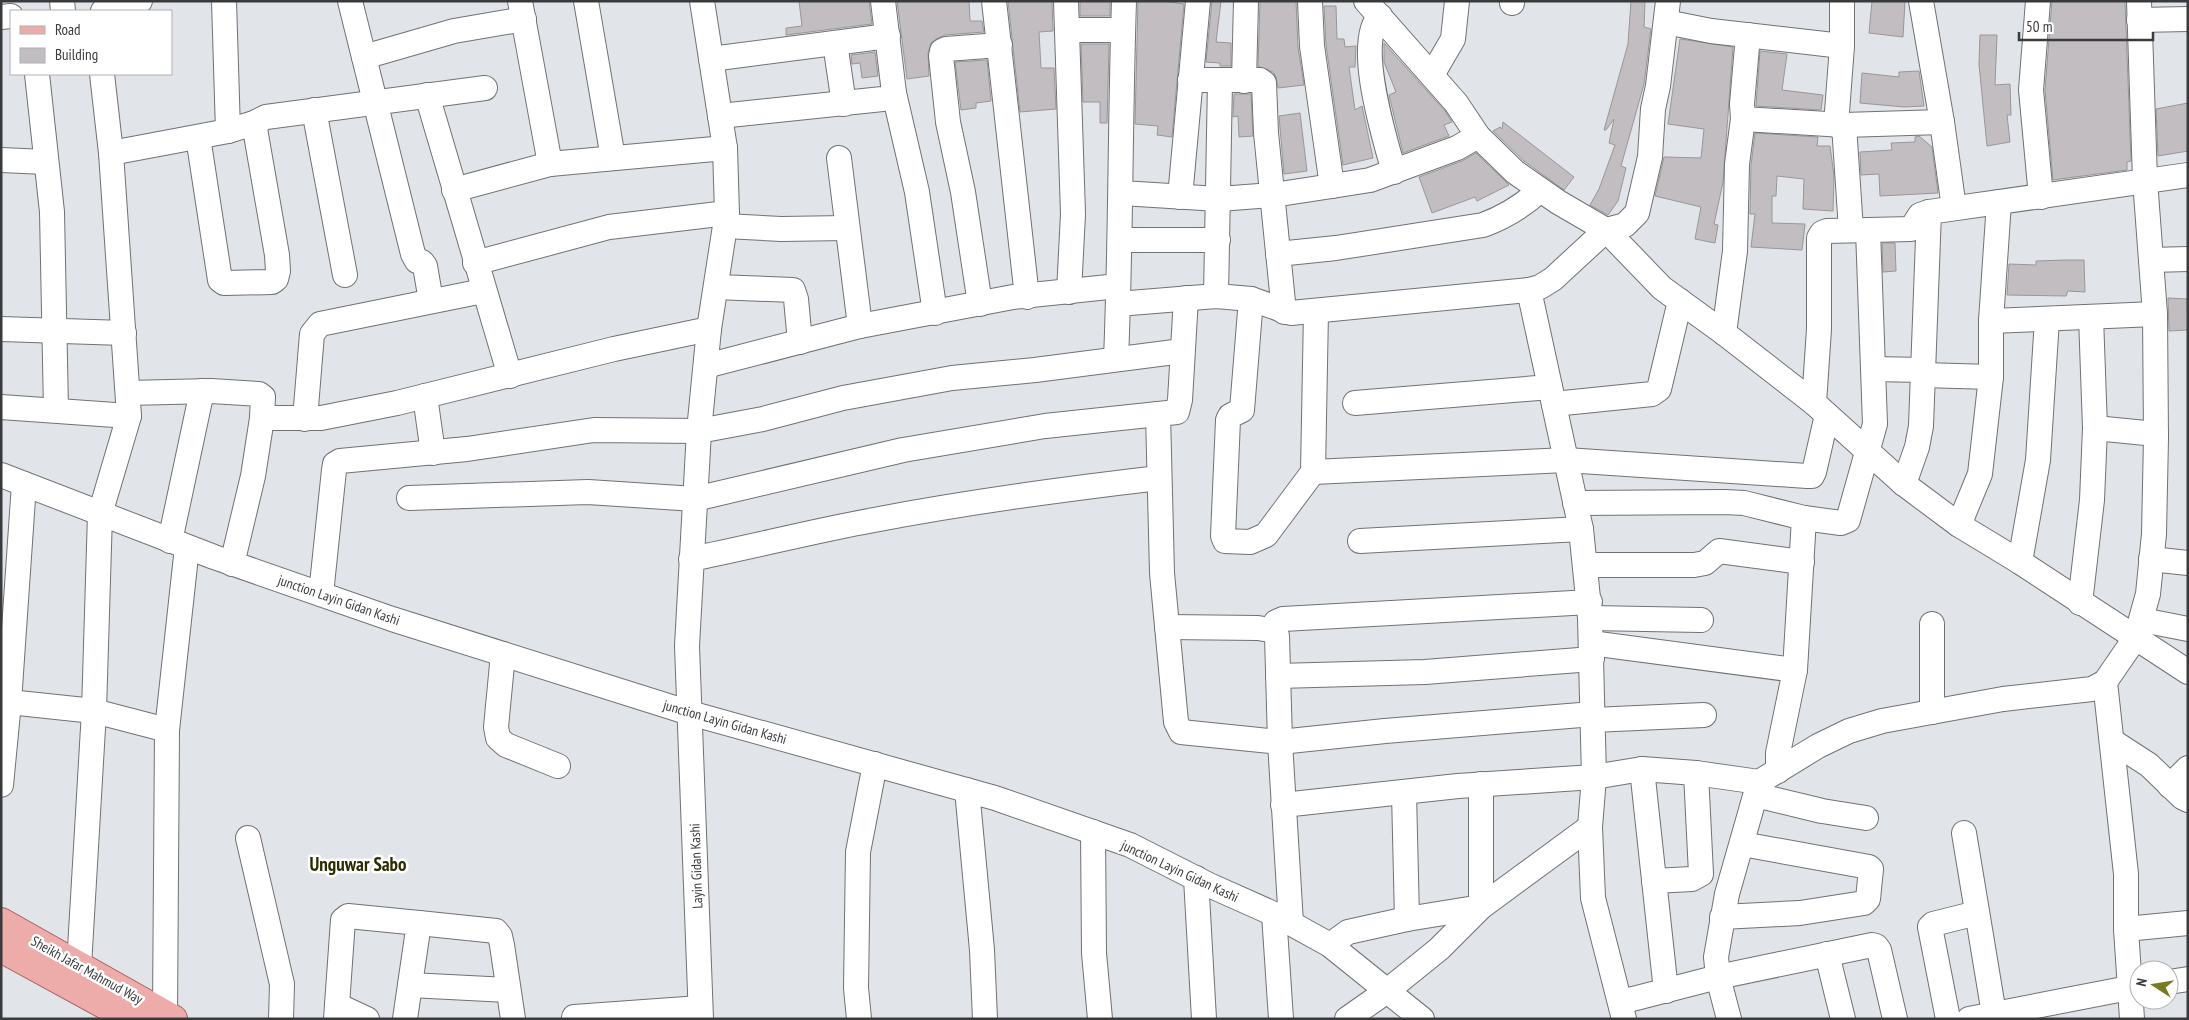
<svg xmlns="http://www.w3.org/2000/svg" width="2189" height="1020" viewBox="0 0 2189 1020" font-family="'PT Sans Narrow',sans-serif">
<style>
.building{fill:#c2bdc0;stroke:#9a9698}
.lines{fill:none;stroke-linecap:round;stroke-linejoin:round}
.minor-casing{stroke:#6f7275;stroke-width:26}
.major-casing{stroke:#a6605e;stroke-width:30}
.minor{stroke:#fff;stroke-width:24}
.major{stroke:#edaca9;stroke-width:28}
.labels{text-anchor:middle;stroke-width:5;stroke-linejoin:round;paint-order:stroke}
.street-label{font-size:14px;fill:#393a3c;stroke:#fff}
.district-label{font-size:19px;font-weight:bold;fill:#2c2c01;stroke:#fff}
</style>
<rect width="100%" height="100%" fill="#e1e4e8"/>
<g class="building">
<polygon points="799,1 869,1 872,24 786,35 786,28 802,26"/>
<polygon points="897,1 969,1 970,21 982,21 984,32 945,35 936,39 931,43 928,53 929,76 907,79"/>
<polygon points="1008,1 1052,1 1053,31 1039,32 1041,68 1054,68 1056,109 1020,112"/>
<rect x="1080" y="1" width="30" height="15"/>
<polygon points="1138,1 1163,1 1184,4 1172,137 1157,135 1158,126 1135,124"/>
<polygon points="1212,1 1221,1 1216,42 1231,43 1231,66 1220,66 1220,63 1206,62"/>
<polygon points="1260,1 1296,1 1298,47 1304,85 1278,88 1276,77 1273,72 1258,66"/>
<polygon points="1631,1 1645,1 1644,27 1651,29 1644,84 1621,166 1626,168 1618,201 1608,215 1590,205 1599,189 1615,145 1609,143 1614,119 1606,130 1604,130 1628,44"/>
<polygon points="1872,1 1905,1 1903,37 1869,33"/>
<polygon points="2052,1 2125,1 2131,161 2127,162 2127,170 2053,180 2045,90"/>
<polygon points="1324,6 1336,6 1337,39 1344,39 1345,47 1356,46 1355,67 1349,67 1355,110 1362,106 1373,158 1343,165 1326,45"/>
<polygon points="1980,35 1997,35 1995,85 2010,84 2011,115 2007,115 2010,142 1987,146 1979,64"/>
<polygon points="1680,39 1733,47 1723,182 1714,224 1718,225 1715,243 1695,239 1701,207 1655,196 1664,157 1701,158 1704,129 1668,124"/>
<polygon points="1384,43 1445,111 1452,122 1444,125 1449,136 1403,153 1389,95 1396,92 1384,62"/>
<polygon points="1081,44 1109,44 1107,123 1100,123 1100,102 1083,102"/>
<polygon points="1760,51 1787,54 1782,90 1823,95 1821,110 1756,106"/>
<polygon points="875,52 878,76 862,78 860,63 852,64 851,55"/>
<polygon points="987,60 991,101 976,103 976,108 961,110 955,62"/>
<polygon points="1919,71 1924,106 1904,107 1860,103 1862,73 1899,77 1899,72"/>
<polygon points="1234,94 1251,94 1253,136 1239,137 1238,116 1233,117"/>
<polygon points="2188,103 2188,151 2158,156 2156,109"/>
<polygon points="1300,113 1307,171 1284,174 1279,116"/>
<polygon points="1503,122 1574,177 1564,190 1524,161 1493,131 1500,127 1502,129"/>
<polygon points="1755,133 1818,137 1817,146 1830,146 1834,176 1833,211 1803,209 1804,179 1777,176 1776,196 1772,196 1772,223 1805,224 1802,250 1751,247 1755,214 1750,214 1751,165"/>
<polygon points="1919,136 1932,147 1938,193 1880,196 1879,174 1861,175 1860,152 1892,150 1891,143 1915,142 1915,137"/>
<polygon points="1476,153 1509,185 1477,201 1475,197 1432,213 1419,177 1462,161"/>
<polygon points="1882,243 1895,243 1896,271 1883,272"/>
<polygon points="2065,260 2084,260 2085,292 2068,291 2066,296 2007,295 2009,264 2036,265 2036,261"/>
<polygon points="2168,298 2187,299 2188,330 2169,331"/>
</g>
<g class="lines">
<g class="minor-casing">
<g id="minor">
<polyline points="62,1 63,11"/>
<polyline points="224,1 228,131"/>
<polyline points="350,1 413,254 417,261 422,262 425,266 431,301"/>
<polyline points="520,1 550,164"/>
<polyline points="586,1 613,158"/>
<polyline points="994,1 1027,297"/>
<polyline points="1066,1 1073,214 1069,292"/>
<polyline points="1310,1 1312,46 1332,186"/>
<polyline points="1366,1 1456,103 1478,136 1515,172 1558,202 1606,230 1662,288 1724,333 1814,403 1904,484 1959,525 2020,562 2188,672"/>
<polyline points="1512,1 1512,3"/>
<polyline points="1921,1 1942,122 1954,208"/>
<polyline points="2038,1 2031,90 2041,197"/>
<polyline points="103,11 140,1"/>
<path d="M1380 16C1354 42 1385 139 1394 172"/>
<polyline points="1,17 11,16"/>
<polyline points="2139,20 2188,19"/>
<polyline points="1666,22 1711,31 1842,46"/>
<polyline points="1068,30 1123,30"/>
<polyline points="835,43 844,104"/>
<polyline points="364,57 454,31 524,19"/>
<polyline points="711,59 888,36"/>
<polyline points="37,74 52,212 56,410"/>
<polyline points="1432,75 1453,39 1457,1"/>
<polyline points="1190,80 1260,80 1264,83 1266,133 1284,312"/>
<polyline points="1244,81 1246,1"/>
<polyline points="894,93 917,192 935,313"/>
<polyline points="427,95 510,376"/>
<polyline points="314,110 345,275"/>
<polyline points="720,116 892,98 894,93 883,1"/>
<polyline points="1743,119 1844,125 1942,122"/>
<polyline points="1836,125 1842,46 1842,1"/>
<polyline points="1844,125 1851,230"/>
<polyline points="198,137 220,280 224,283 272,282 276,279 278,271 277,255 254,123"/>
<polyline points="111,153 228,131 254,123 266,117 485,88"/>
<polyline points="839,158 860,326"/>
<polyline points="1,160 46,162"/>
<polyline points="454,190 550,164 725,148"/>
<polyline points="1121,193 1219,199 1273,195 1332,186 1370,180 1457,148 1478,136"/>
<polyline points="1180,197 1198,1"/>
<polyline points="725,226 781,229 847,228"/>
<polyline points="1121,240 1218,240"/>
<path d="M1278 254 1336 248 1483 225C1505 217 1523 206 1540 190"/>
<polyline points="2151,260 2188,259"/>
<polyline points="475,263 609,227 727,213"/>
<polyline points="716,287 793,290 796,299 800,342"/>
<polyline points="1529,290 1581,529 1590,618 1594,777 1590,827 1593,898 1624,1019"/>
<polyline points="1216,296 1220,81"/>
<polyline points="1251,299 1242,410 1230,416 1228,420 1223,536 1225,541 1250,542 1266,535 1313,472 1316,311"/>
<polyline points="980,304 963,192 948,122 941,56 942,51 946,49 1000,45"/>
<polyline points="1118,304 1216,296 1251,299 1291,313 1529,290 1540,287 1553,279 1606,230 1625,225 1637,213 1650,157 1653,109 1658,86 1668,1"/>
<polyline points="1991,321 2155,314"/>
<polyline points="1,329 124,333"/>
<polyline points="1724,333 1735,251 1737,164 1743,119 1742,104 1748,35"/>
<path d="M1116 359C1121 240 1120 121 1124 1"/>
<polyline points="706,366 860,326 1013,297 1118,286"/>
<polyline points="1873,369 1923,370"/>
<polyline points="1923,375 1991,377"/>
<polyline points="128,393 211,391 259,394 263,397 262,418 253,476 232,564"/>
<polyline points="425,396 433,453"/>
<polyline points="1355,403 1550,387"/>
<polyline points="1814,403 1819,329 1819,238 1822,233 1827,231 1911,229 1920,215 1929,212 2188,175"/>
<polyline points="1554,404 1652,394 1659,389 1680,301"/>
<polyline points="1,407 129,416"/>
<polyline points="1158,414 1162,573 1176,722 1181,732 1280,742 1385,731 1593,714"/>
<polyline points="262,418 321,418 397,403 614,349 709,329"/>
<polyline points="305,419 312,334 320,324 483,291"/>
<polyline points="2095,428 2156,434"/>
<polyline points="1313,472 1566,460 1807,476 1812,476 1814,472 1827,415"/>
<polyline points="1,475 214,557 392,619 690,713 995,798 1130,845 1209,885 1274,914 1330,945 1422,1019"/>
<polyline points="1904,484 1917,447 1921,426 1929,212"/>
<polyline points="409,498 588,492 695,499 903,450 1045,426 1177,412 1180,400 1186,298"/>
<polyline points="1575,503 1725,502 1744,503 1804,518 1841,523 1848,520 1875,424 1868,230"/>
<polyline points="1959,525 1980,474 1991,377 1991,321 1999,202"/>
<polyline points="170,541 202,391"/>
<polyline points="1360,541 1581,529"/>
<path d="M691 559C752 547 813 531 874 520 968 502 1064 489 1159 478"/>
<polyline points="2151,559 2188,563"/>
<polyline points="2020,562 2038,460 2047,319"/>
<polyline points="1585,565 1694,565 1705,563 1719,551 1802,562"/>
<polyline points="321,594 334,470 335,464 340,461 467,449 594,430 699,431 763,419 843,398 952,378 1035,370 1182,351"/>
<polyline points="2080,603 2092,500 2095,428 2091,317"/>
<polyline points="1590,618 1701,620"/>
<polyline points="2142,620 2188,629"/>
<polyline points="1932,624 1932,712"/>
<polyline points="1167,627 1258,628 1270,630 1277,636 1280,742 1291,923"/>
<polyline points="1270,630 1276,622 1283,619 1590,602"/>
<polyline points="1591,643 1795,670"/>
<polyline points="503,654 496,727 498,738 506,745 558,766"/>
<polyline points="1278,676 1425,672 1592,659"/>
<polyline points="2105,682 2126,874 2126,929 2132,1019"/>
<polyline points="9,702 94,711 167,730"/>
<polyline points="1593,720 1704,715"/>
<polyline points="2112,741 2149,765 2182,797 2188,800"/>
<polyline points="1642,769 1666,991"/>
<polyline points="1778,771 1778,753 1795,670 1804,518"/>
<polyline points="1,785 9,702 24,484"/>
<polyline points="2170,786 2188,768"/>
<polyline points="967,790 982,950 985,1019"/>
<polyline points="1404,793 1407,919"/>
<polyline points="1756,795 1822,811 1866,818"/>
<polyline points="1283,805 1458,786 1594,777 1642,769 1696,773 1759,782 1818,746 1849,731 1882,721 2003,699 2092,689 2105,682 2136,637 2148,594 2154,534 2156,438 2155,314 2145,180 2139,1"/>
<polyline points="1093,832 1094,953 1100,1019"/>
<polyline points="1964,833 1994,1014"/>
<polyline points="248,838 282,984 281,1019"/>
<polyline points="1196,878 1204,1019"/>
<polyline points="1654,881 1692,879 1701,874 1696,773"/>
<polyline points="1274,914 1281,1019"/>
<polyline points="1722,917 1800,913 1864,903 1868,899 1871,869 1869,867 1742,844"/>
<polyline points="419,923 496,931 500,936 502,945 513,1019"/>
<polyline points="2126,929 2188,923"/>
<polyline points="1330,945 1348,932 1407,919 1481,907 1481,784"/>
<polyline points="1827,954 1843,1019"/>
<polyline points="79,966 94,711 100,514 129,416 111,153 102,74"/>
<polyline points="2169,982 2188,979"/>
<polyline points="410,985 508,990"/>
<polyline points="1621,1002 1718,977 1872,945 1876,946 1879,950 1895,1019"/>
<polyline points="337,1005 367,1019"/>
<polyline points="165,1014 167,730 187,547"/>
<polyline points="574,1017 700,1008"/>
<polyline points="336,1019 343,920 348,916 419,923 405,1019"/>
<polyline points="701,1019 687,646 699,431 709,329 727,213 725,148 702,1"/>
<polyline points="859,1019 856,988 858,852 875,764"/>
<polyline points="1347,1019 1387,991 1439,949 1481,907 1590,827"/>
<polyline points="1729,1019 1718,977 1716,957 1727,894 1759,782"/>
<polyline points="1948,1019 1930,927 1933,924 1977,913"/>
<polyline points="1969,1019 2139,986"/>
</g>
</g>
<g class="major-casing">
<g id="major">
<polyline points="1,922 173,1019"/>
<polyline points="1,948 131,1019"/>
</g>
</g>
<use href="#minor" class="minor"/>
<use href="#major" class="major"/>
</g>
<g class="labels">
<g class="street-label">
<text transform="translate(339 600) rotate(19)" y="5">junction Layin Gidan Kashi</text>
<text transform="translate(725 722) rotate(16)" y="5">junction Layin Gidan Kashi</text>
<text transform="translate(696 866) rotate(-92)" y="5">Layin Gidan Kashi</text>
<text transform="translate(1180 871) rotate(25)" y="5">junction Layin Gidan Kashi</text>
<text transform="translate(87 970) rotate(29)" y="5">Sheikh Jafar Mahmud Way</text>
</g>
<g class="district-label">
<text x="358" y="871">Unguwar Sabo</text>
</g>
</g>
<rect width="2189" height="1020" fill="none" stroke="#393a3c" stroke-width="5"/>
<rect x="10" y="10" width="162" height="65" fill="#ffffff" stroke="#b0b0b1"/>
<rect x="20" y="26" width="25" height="8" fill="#edaca9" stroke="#b0b0b1"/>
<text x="55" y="35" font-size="15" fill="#393a3c">Road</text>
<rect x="20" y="48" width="25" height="15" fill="#c2bdc0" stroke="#b0b0b1"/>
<text x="55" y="60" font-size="15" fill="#393a3c">Building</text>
<g transform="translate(2154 985) rotate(282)"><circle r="24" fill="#ffffff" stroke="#b0b0b1"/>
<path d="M0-4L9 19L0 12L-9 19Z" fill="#797a21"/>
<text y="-8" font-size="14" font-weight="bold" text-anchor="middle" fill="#393a3c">N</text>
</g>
<path d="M2019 32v8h134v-8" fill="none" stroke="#393a3c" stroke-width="2.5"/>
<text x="2026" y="32" font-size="15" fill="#393a3c" stroke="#ffffff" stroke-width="4" paint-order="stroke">50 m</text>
</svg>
